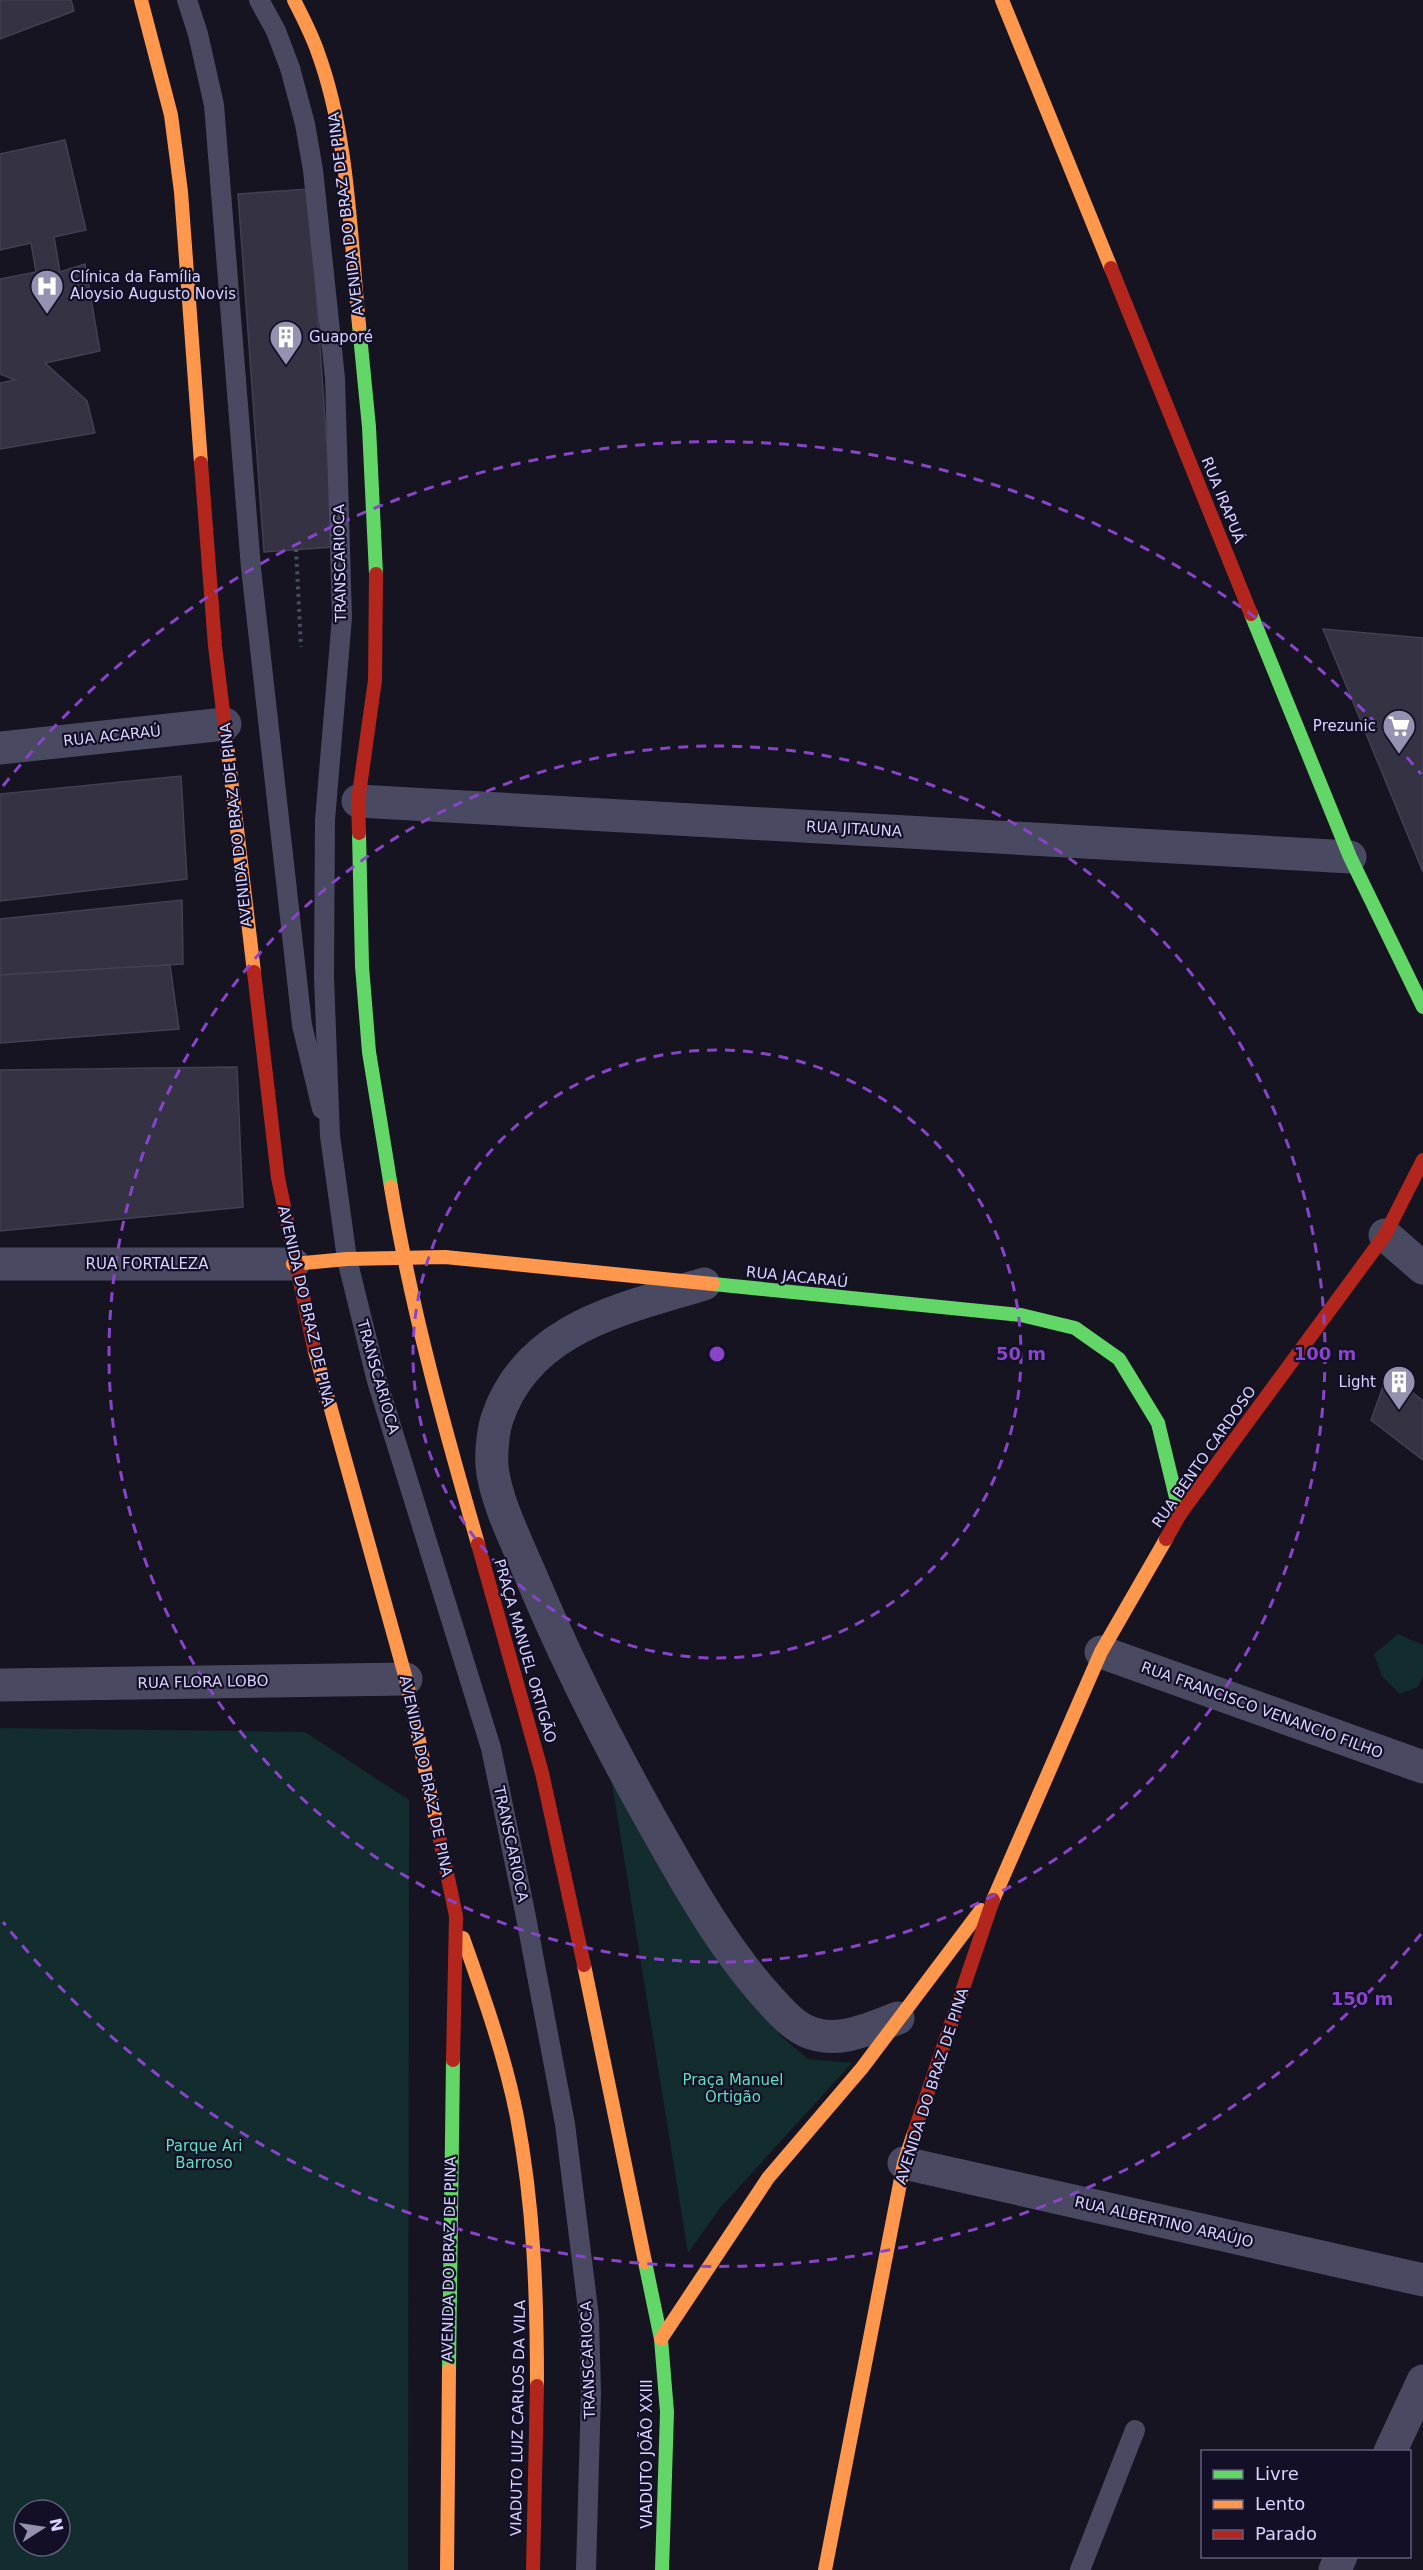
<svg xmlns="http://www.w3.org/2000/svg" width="1423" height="2570" viewBox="0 0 1423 2570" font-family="'DejaVu Sans',sans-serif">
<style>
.green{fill:#132c2d;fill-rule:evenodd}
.building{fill:#343243;stroke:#433f54;stroke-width:1.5}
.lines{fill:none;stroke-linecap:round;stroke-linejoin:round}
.path{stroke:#44505f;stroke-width:4;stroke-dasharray:3 4.5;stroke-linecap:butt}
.lane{stroke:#4a4962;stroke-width:20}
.street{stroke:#4a4962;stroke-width:33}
.fast{stroke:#63d668;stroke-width:14}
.slow{stroke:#ff974d;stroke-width:14}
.jam{stroke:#b3261e;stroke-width:14}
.ring{fill:none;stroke:#8945c9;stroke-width:3;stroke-dasharray:10 8}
.labels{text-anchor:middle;stroke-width:4.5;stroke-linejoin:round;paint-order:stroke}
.street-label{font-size:15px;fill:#d9d4ff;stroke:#130f26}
.poi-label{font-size:15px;fill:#d9d4ff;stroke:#130f26;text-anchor:start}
.park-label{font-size:15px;fill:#5fe0c0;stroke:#130f26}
.centre{fill:#8945c9;stroke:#130f26;stroke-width:3}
.ring-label{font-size:18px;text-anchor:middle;font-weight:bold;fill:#8945c9;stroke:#130f26;stroke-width:4.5;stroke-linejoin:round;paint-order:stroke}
</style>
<rect width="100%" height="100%" fill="#161421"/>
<g class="green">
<polygon points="1398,1634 1423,1645 1423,1676 1418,1687 1400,1694 1382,1676 1374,1654"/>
<path d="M0 1728 305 1732 409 1800 408 2570H0ZM24 2510H60V2546H24Z"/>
<polygon points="610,1771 723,1968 782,2037 808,2059 852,2063 720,2208 688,2253"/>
</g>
<g class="building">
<polygon points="0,0 71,0 74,11 0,39"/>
<polygon points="65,140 86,230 54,237 60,272 85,264 100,351 45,363 87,401 95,433 0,449 0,383 15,380 0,374 0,279 36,272 31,243 0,250 0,154"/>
<polygon points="309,189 334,547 264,552 238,194"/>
<polygon points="1323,629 1423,638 1423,872"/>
<polygon points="181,776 187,879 0,901 0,794"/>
<polygon points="182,900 183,964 0,975 0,919"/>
<polygon points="170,965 179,1029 0,1043 0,975"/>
<polygon points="237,1067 243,1207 0,1231 0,1070"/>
<polygon points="1388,1373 1423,1401 1423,1460 1371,1420"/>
</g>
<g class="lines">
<polyline class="path" points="296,549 301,647"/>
<g class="lane">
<polyline points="187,0 198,34 214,105 251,568 302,1025 322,1109"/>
<polyline points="259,0 276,31 290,68 305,124 313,170 335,378 342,617 325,820 324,977 330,1136 347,1259 377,1381 491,1748 525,1912 565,2124 589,2317 591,2393 586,2570"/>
<polyline points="1080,2570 1135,2430"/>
</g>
<g class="street">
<polyline points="0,748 225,724"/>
<polyline points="358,801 1350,857"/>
<polyline points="1385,1235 1423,1268"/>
<polyline points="0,1264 293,1264"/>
<path d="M704 1284C623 1309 527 1327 497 1419 493 1431 491 1453 492 1466 495 1500 518 1545 531 1576 570 1669 616 1759 666 1846 695 1897 724 1947 763 1992 775 2005 789 2023 806 2031 837 2045 868 2029 898 2018"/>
<polyline points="1101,1652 1423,1767"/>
<polyline points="0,1685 406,1679"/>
<polyline points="904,2163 1423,2280"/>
<polyline points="1390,2452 1423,2381"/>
<polyline points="1335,2570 1341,2556"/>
</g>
<g class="fast">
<polyline points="359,325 369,427 376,574"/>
<polyline points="1251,614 1350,857 1423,1007"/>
<polyline points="359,833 362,966 369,1052 391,1187"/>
<polyline points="713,1284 1021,1315 1075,1328 1119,1359 1158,1423 1180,1514"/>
<polyline points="645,2262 661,2339 667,2412 662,2570"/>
<polyline points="449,2370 453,2060"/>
</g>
<g class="slow">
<polyline points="141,0 171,115 181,192 201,463"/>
<path d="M294 0C302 16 311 33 317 50 349 136 350 234 359 325"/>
<polyline points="1002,0 1111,268"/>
<polyline points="225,728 254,972"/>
<path d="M391 1187C411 1308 444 1426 478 1544"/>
<polyline points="293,1264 347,1259 445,1257 713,1284"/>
<polyline points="314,1348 406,1679 436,1821"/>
<polyline points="993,1900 1101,1652 1166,1539"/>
<path d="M463 1938C484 1997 505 2056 517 2117 534 2206 537 2296 537 2386"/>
<polyline points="584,1965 645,2262"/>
<polyline points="661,2339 768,2178 862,2068 981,1910"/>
<polyline points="447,2570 449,2370"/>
<polyline points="825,2570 904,2163 914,2133"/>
</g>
<g class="jam">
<polyline points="1111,268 1251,614"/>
<polyline points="201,463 215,646 225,728"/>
<polyline points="359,833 358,801 375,680 376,574"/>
<polyline points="254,972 278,1178 314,1348"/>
<polyline points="1166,1539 1180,1514 1385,1235 1423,1160"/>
<polyline points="478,1544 542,1773 584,1965"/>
<polyline points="436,1821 456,1916 453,2060"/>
<polyline points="914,2133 993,1900"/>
<polyline points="533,2570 537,2386"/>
</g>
</g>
<g class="ring">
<circle cx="717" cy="1354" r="304"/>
<circle cx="717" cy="1354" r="608"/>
<path d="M1421 1934A912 912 0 0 1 3 1922M3 786A912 912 0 0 1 1421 774"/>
</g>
<defs>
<g id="hospital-pin" transform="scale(1.725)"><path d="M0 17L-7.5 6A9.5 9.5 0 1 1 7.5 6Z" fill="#9591b1" stroke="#130f26"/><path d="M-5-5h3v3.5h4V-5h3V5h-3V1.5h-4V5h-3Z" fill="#fff"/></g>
<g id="building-pin" transform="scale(1.725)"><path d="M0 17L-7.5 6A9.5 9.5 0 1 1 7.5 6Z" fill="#9591b1" stroke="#130f26"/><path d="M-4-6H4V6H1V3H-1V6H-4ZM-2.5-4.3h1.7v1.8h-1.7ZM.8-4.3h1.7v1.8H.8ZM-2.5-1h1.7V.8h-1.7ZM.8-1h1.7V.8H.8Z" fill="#fff"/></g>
<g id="supermarket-pin" transform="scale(1.725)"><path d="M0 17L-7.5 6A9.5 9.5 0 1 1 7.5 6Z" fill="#9591b1" stroke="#130f26"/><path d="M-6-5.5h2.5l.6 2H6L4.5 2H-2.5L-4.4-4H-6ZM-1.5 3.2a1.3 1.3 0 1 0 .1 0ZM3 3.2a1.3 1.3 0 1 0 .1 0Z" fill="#fff"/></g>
</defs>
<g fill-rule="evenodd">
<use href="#hospital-pin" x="47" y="286"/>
<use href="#building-pin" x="286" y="337"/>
<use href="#supermarket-pin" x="1399" y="726"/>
<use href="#building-pin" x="1399" y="1382"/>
</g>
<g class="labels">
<g class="street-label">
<text transform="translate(346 214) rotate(-97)" y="5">AVENIDA DO BRAZ DE PINA</text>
<text transform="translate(1223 500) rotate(68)" y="5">RUA IRAPUÁ</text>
<text transform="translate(340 563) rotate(-91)" y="5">TRANSCARIOCA</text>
<text transform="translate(112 736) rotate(-6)" y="5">RUA ACARAÚ</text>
<text transform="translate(236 825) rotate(-96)" y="5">AVENIDA DO BRAZ DE PINA</text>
<text transform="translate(854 829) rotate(3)" y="5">RUA JITAUNA</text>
<text x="147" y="1269">RUA FORTALEZA</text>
<text transform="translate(797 1277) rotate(6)" y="5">RUA JACARAÚ</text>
<text transform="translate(306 1306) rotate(77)" y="5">AVENIDA DO BRAZ DE PINA</text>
<text transform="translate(378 1377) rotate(74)" y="5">TRANSCARIOCA</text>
<text transform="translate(1204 1457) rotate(-55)" y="5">RUA BENTO CARDOSO</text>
<text transform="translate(525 1651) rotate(74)" y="5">PRAÇA MANUEL ORTIGÃO</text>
<text transform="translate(203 1682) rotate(-1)" y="5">RUA FLORA LOBO</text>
<text transform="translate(1262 1710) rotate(20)" y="5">RUA FRANCISCO VENANCIO FILHO</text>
<text transform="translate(426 1776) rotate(78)" y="5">AVENIDA DO BRAZ DE PINA</text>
<text transform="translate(511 1844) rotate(78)" y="5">TRANSCARIOCA</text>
<text transform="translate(932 2086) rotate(-72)" y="5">AVENIDA DO BRAZ DE PINA</text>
<text transform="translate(1164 2222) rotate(13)" y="5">RUA ALBERTINO ARAÚJO</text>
<text transform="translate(449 2259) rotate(-89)" y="5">AVENIDA DO BRAZ DE PINA</text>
<text transform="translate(588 2360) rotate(-92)" y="5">TRANSCARIOCA</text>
<text transform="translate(518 2418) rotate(-89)" y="5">VIADUTO LUIZ CARLOS DA VILA</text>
<text transform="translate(647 2454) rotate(-90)" y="5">VIADUTO JOÃO XXIII</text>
</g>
<g class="poi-label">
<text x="70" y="282">Clínica da Família<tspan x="70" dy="17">Aloysio Augusto Novis</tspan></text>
<text x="309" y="342">Guaporé</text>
<text x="1376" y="731" text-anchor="end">Prezunic</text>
<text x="1376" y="1387" text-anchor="end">Light</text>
</g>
<g class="park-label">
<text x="733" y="2085">Praça Manuel<tspan x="733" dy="17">Ortigão</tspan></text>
<text x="204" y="2151">Parque Ari<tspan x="204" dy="17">Barroso</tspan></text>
</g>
</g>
<circle cx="717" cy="1354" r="9" class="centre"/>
<g class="ring-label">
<text x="1021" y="1360">50 m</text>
<text x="1325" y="1360">100 m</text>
<text x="1362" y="2005">150 m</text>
</g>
<rect x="1201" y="2450" width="210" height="108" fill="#130f26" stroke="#625e7d" stroke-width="1.5"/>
<rect x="1213" y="2470" width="30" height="9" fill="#63d668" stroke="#625e7d" stroke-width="1.5"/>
<text x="1255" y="2480" font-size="18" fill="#d9d4ff">Livre</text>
<rect x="1213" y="2500" width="30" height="9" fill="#ff974d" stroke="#625e7d" stroke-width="1.5"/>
<text x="1255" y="2510" font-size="18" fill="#d9d4ff">Lento</text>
<rect x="1213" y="2530" width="30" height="9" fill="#b3261e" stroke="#625e7d" stroke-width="1.5"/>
<text x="1255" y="2540" font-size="18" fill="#d9d4ff">Parado</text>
<g transform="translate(42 2528) rotate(78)"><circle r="28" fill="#130f26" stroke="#625e7d" stroke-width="1.5"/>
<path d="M0-4.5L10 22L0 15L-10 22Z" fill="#9591b1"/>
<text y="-9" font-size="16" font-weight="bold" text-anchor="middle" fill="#d9d4ff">N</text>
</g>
</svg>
